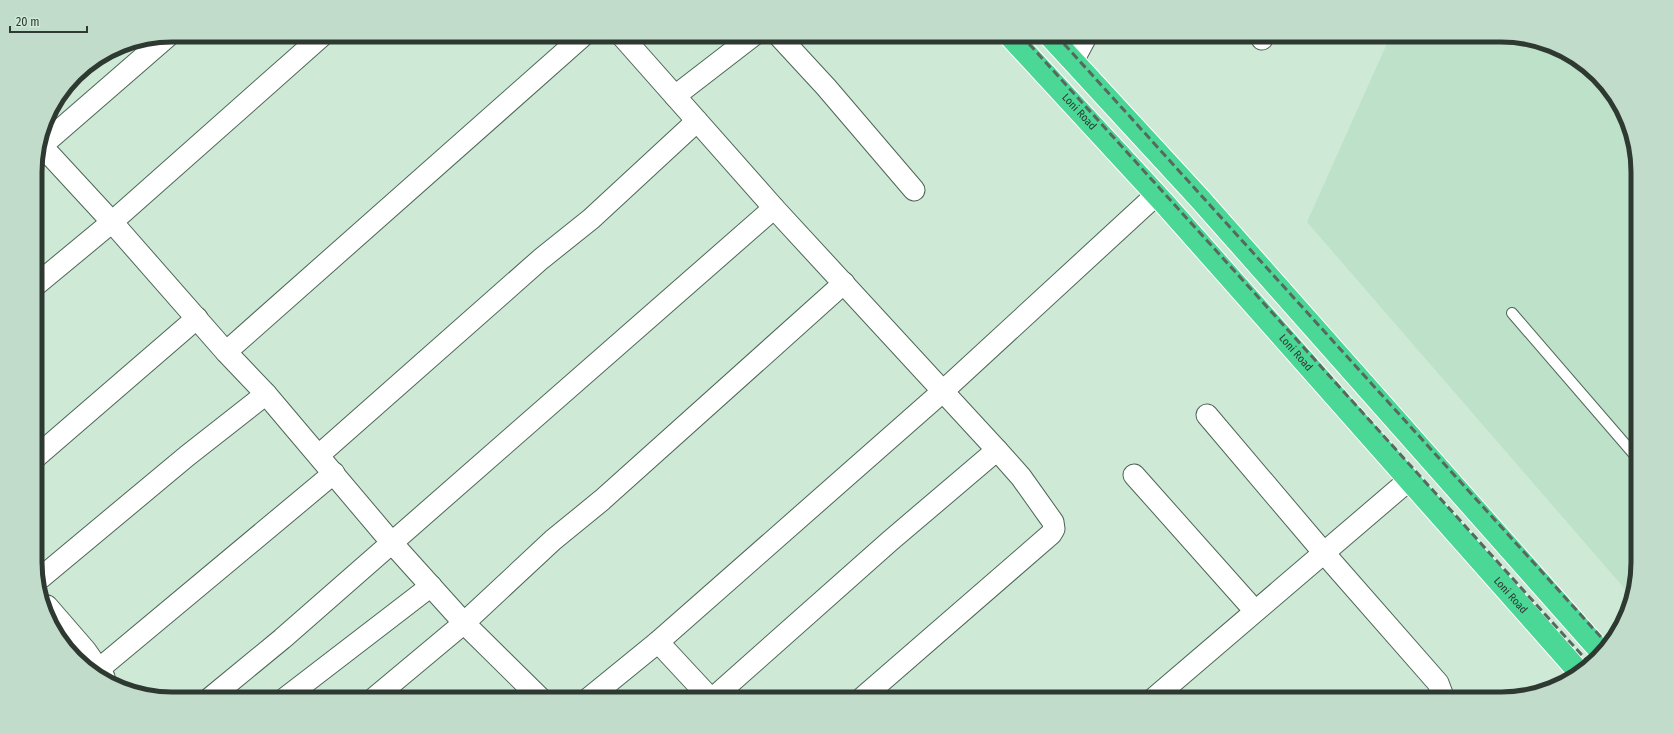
<svg xmlns="http://www.w3.org/2000/svg" width="1673" height="734" viewBox="0 0 1673 734" font-family="'Fira Sans Condensed',sans-serif">
<style>
.built{fill:#bee1c9}
.lines{fill:none;stroke-linecap:round;stroke-linejoin:round}
.service-casing{stroke:#4d6656;stroke-width:12}
.minor-casing{stroke:#4d6656;stroke-width:23}
.trunk-casing{stroke:#fff;stroke-width:24}
.service{stroke:#fff;stroke-width:10}
.minor{stroke:#fff;stroke-width:21}
.trunk{stroke:#4bd796;stroke-width:22}
.rail{stroke:#59685e;stroke-width:3;stroke-dasharray:8 4;stroke-linecap:butt}
.labels{text-anchor:middle;stroke-width:3;stroke-linejoin:round;paint-order:stroke}
.street-label{font-size:11px;fill:#2e3932;stroke:#ceead7}
.rim{fill:none;stroke:#2e3932;stroke-width:5}
</style>
<rect width="100%" height="100%" fill="#ceead7"/>
<polygon class="built" points="1387,35 1501,35 1553,45 1610,88 1637,154 1638,562 1631,596 1307,222 1389,39"/>
<g class="lines">
<g class="service-casing">
<polyline id="service" points="1512,313 1638,459"/>
</g>
<g class="minor-casing">
<g id="minor">
<polyline points="621,35 774,208 997,450 1021,477 1053,522 1054,529 1051,534 861,699"/>
<polyline points="778,35 826,87 914,190"/>
<polyline points="1262,39 1263,35"/>
<polyline points="1073,61 1087,35"/>
<polyline points="675,96 754,35"/>
<polyline points="40,144 112,222 226,352 266,394 392,543 464,623 541,699"/>
<polyline points="39,148 168,36"/>
<polyline points="36,285 112,222 323,35"/>
<polyline points="226,352 584,35"/>
<polyline points="1207,415 1324,553 1438,683 1444,699"/>
<polyline points="319,455 541,259 591,219 697,121"/>
<polyline points="36,457 197,318"/>
<polyline points="1134,475 1255,611"/>
<polyline points="37,581 187,456 266,394"/>
<polyline points="47,606 86,651 104,677"/>
<polyline points="658,642 711,699"/>
<polyline points="99,669 334,473"/>
<polyline points="209,699 282,639 774,208"/>
<polyline points="284,699 431,586"/>
<polyline points="373,699 464,623 553,540 602,500 844,283"/>
<polyline points="588,699 658,642 942,392 1156,195"/>
<polyline points="712,699 890,541 997,450"/>
<polyline points="1153,699 1409,480"/>
</g>
</g>
<g class="trunk-casing">
<g id="trunk">
<path id="s1" d="M1009 35 1164 203 1580 673"/>
<polyline points="1049,35 1200,199 1602,653"/>
</g>
</g>
<use href="#service" class="service"/>
<use href="#minor" class="minor"/>
<use href="#trunk" class="trunk"/>
<g class="rail">
<polyline points="1021,35 1590,664"/>
<polyline points="1056,35 1609,646"/>
</g>
</g>
<g class="labels">
<g class="street-label">
<text dy="4" stroke="none"><textPath href="#s1" startOffset="104">Loni Road</textPath></text>
<text dy="4" stroke="none"><textPath href="#s1" startOffset="428">Loni Road</textPath></text>
<text dy="4" stroke="none"><textPath href="#s1" startOffset="752">Loni Road</textPath></text>
</g>
</g>
<path d="M0 0H1673V734H0ZM172 42H1501A130 130 0 0 1 1631 172V562A130 130 0 0 1 1501 692H172A130 130 0 0 1 42 562V172A130 130 0 0 1 172 42Z" fill="#c1dcca" fill-rule="evenodd"/>
<path class="rim" d="M172 42H1501A130 130 0 0 1 1631 172V562A130 130 0 0 1 1501 692H172A130 130 0 0 1 42 562V172A130 130 0 0 1 172 42Z"/>
<path d="M10 26v6h77v-6" fill="none" stroke="#2e3932" stroke-width="2"/>
<text x="16" y="26" font-size="12" fill="#2e3932" stroke="#ceead7" stroke-width="3" paint-order="stroke">20 m</text>
</svg>
